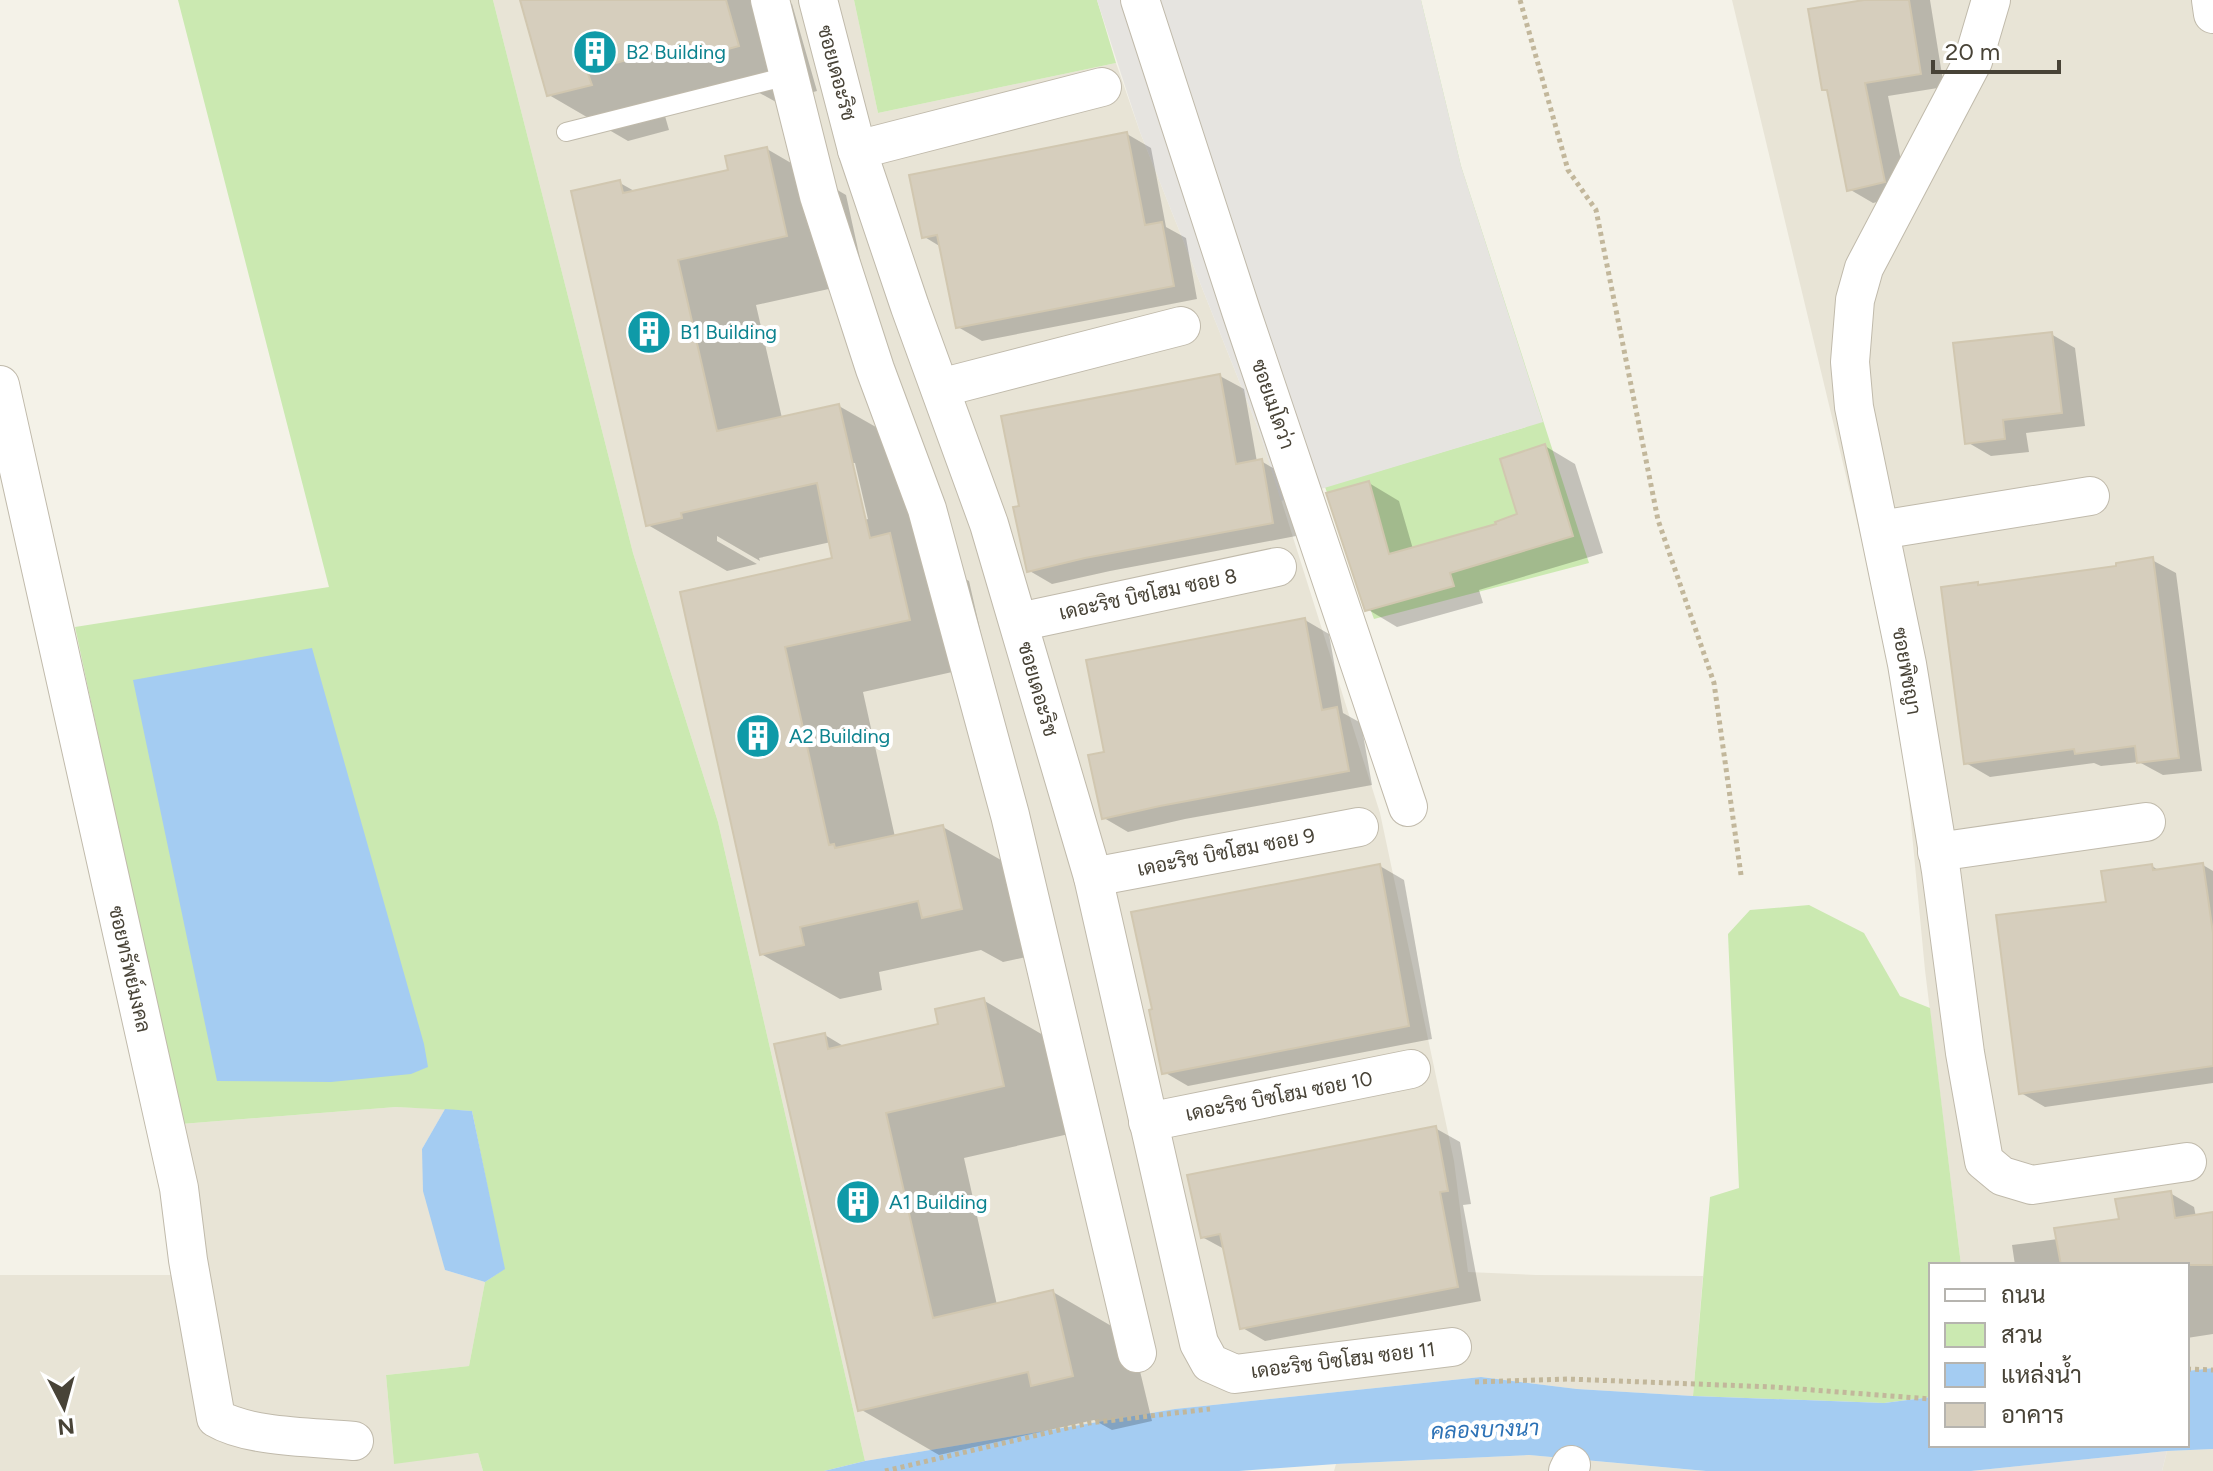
<svg xmlns="http://www.w3.org/2000/svg" width="2213" height="1471" viewBox="0 0 2213 1471" font-family="Figtree,Sarabun,sans-serif">
<style>
.residential{fill:#e8e4d6}
.industrial{fill:#e7e3dd}
.green{fill:#cbe9b1}
.parking{fill:#e6e4e0}
.water{fill:#a4ccf2}
.shadow{fill:#0003;fill-rule:evenodd}
.building{fill:#d6cebd;stroke:#d1c7b0;stroke-width:2}
.lines{fill:none;stroke-linecap:round;stroke-linejoin:round}
.service-casing{stroke:#c0baab;stroke-width:20}
.minor-casing{stroke:#c0baab;stroke-width:40}
.path{stroke:#c2b79b;stroke-width:5;stroke-dasharray:4 4;stroke-linecap:butt}
.service{stroke:#fff;stroke-width:18}
.minor{stroke:#fff;stroke-width:38}
.labels{text-anchor:middle;stroke-width:8;stroke-linejoin:round;paint-order:stroke}
.culture-label{font-size:20px;fill:#0d838f;stroke:#fff;text-anchor:start}
.street-label{font-size:20px;fill:#484337;stroke:#fff}
.water-label{font-size:22px;font-style:italic;fill:#2d72b6;stroke:#fff}
</style>
<rect width="100%" height="100%" fill="#f4f2e8"/>
<g class="residential">
<polygon points="493,0 854,0 878,113 1116,63 1140,132 1261,436 1380,813 1454,1161 1468,1272 1536,1275 1703,1276 1693,1396 1577,1389 1481,1377 1175,1409 865,1461 718,822 633,553"/>
<polygon points="1732,0 2213,0 2213,1368 2187,1371 2187,1265 1961,1265 1925,970 1899,697"/>
<polygon points="396,1107 445,1109 422,1149 445,1270 485,1282 469,1366 386,1375 394,1463 478,1453 483,1471 0,1471 0,1275 206,1275 181,1124"/>
<polygon points="2213,1449 2213,1471 2162,1471 2167,1451"/>
<polygon points="1529,1455 1705,1471 1334,1471 1336,1464"/>
</g>
<polygon class="industrial" points="2167,1451 2162,1471 1971,1471"/>
<g class="green">
<polygon points="178,0 493,0 633,553 718,822 865,1461 824,1471 483,1471 478,1453 394,1464 386,1375 469,1366 485,1282 504,1269 472,1111 396,1107 181,1124 75,627 329,587"/>
<polygon points="854,0 1097,0 1116,63 878,113"/>
<polygon points="1407,0 1421,0 1461,166 1589,563 1374,619 1325,487 1526,427"/>
<polygon points="1809,905 1864,933 1900,996 1930,1008 1961,1265 1931,1265 1931,1397 1884,1403 1693,1396 1710,1197 1739,1188 1728,934 1750,910"/>
</g>
<polygon class="parking" points="1097,0 1421,0 1461,166 1543,422 1281,501 1261,436 1140,132"/>
<g class="water">
<polygon points="312,648 424,1044 428,1067 411,1074 331,1082 217,1081 133,680"/>
<polygon points="445,1109 472,1111 505,1269 485,1282 445,1270 423,1191 422,1149"/>
<polygon points="2213,1368 2213,1449 2167,1451 1971,1471 1706,1471 1529,1455 1336,1464 1239,1471 824,1471 865,1461 1175,1409 1481,1377 1577,1389 1693,1396 1884,1403 1931,1397 1931,1445 2187,1445 2187,1371"/>
</g>
<g class="shadow">
<polygon points="522,0 785,0 792,4 817,91 776,102 756,91 665,116 669,130 628,141 549,95"/>
<polygon points="1866,0 1930,0 1944,87 1888,96 1908,195 1873,203 1849,189 1830,93 1824,89"/>
<polygon points="1127,134 1151,148 1166,227 1186,238 1197,299 982,341 958,327 941,247 923,236"/>
<path d="M767 149 846 195 865 281 756 305 782 418 839 406 918 451 944 567 969 581 988 664 863 692 895 837 943 827 1022 872 1040 954 1003 962 981 950 879 972 882 990 840 999 761 954 683 593 835 560 831 542 759 558 760 561 717 536V541L757 564 727 571 648 525 620 183 636 192 730 171ZM851 463H855L868 519 864 520Z"/>
<polygon points="2051,334 2075,348 2085,426 2026,433 2029,452 1991,456 1967,442"/>
<polygon points="1220,376 1244,389 1257,462 1261,461 1285,475 1296,536 1110,571 1052,584 1028,570"/>
<polygon points="1545,446 1575,464 1603,553 1479,590 1483,603 1397,627 1367,609 1369,483 1399,501 1413,549 1499,525 1519,516"/>
<polygon points="2152,560 2176,573 2202,771 2163,775 2139,762 2101,766 2094,763 1990,777 1966,763 1978,584 1982,587 2118,568"/>
<polygon points="1305,620 1329,634 1343,713 1361,723 1372,785 1185,819 1128,832 1104,818 1107,754"/>
<polygon points="2203,865 2213,871 2213,1083 2045,1107 2021,1093 2108,904 2152,866 2160,871"/>
<polygon points="1380,866 1404,880 1432,1039 1188,1086 1164,1072"/>
<polygon points="983,1000 1062,1046 1082,1131 964,1158 997,1305 1053,1292 1132,1338 1152,1421 1112,1430 1094,1420 939,1455 860,1409 825,1035 845,1047 940,1025"/>
<polygon points="1435,1128 1460,1142 1471,1204 1463,1205 1481,1301 1265,1341 1241,1327 1226,1250 1202,1237"/>
<polygon points="2170,1193 2194,1207 2196,1217 2213,1214 2213,1334 2187,1338 2187,1265 2015,1265 2012,1245 2058,1239 2121,1221"/>
</g>
<g class="building">
<polygon points="520,0 726,0 739,46 695,58 691,42 587,71 592,85 547,96"/>
<polygon points="1864,0 1909,0 1921,74 1865,83 1885,182 1847,191 1827,90 1822,90 1808,9"/>
<polygon points="1127,132 1145,225 1162,222 1174,286 956,328 937,235 922,238 909,175"/>
<polygon points="767,147 787,236 678,260 717,431 839,404 870,538 890,533 910,620 785,647 829,845 834,844 835,848 943,825 962,909 922,918 918,901 800,927 804,945 760,955 680,592 832,558 817,483 681,513 682,518 646,526 571,191 620,180 623,193 728,170 725,156"/>
<polygon points="2052,332 2062,413 2003,420 2005,439 1965,444 1953,343"/>
<polygon points="1220,374 1236,464 1262,459 1273,523 1085,558 1027,572 1013,507 1019,506 1001,416"/>
<polygon points="1545,444 1573,536 1450,573 1454,586 1365,611 1326,493 1369,481 1389,554 1496,524 1495,522 1517,514 1500,459"/>
<polygon points="2153,557 2179,758 2137,763 2135,746 2075,754 2074,749 1964,764 1941,587 1978,582 1978,585 2116,566 2116,563"/>
<polygon points="1305,618 1322,710 1337,707 1349,771 1160,806 1102,819 1088,755 1104,752 1086,660"/>
<polygon points="2203,863 2213,933 2213,1066 2019,1094 1996,915 2106,902 2101,871 2152,864 2153,870"/>
<polygon points="1380,864 1409,1026 1162,1074 1149,1010 1152,1009 1131,912"/>
<polygon points="984,998 1004,1086 886,1113 933,1318 1053,1290 1073,1376 1031,1386 1028,1372 858,1411 774,1044 825,1033 828,1049 938,1024 935,1009"/>
<polygon points="1436,1126 1448,1191 1440,1192 1458,1287 1240,1329 1220,1234 1201,1238 1187,1175"/>
<polygon points="2171,1191 2175,1218 2213,1212 2213,1265 2061,1265 2054,1228 2119,1219 2115,1199"/>
</g>
<g class="lines">
<g class="service-casing">
<polyline id="service" points="566,132 788,76"/>
</g>
<g class="minor-casing">
<g id="minor">
<polyline points="770,0 819,196 875,369 927,509 1010,815 1137,1353"/>
<polyline points="818,0 857,150 910,307 989,524 1093,877 1199,1343 1210,1363 1235,1374 1452,1347"/>
<polyline points="1140,0 1241,311 1408,807"/>
<polyline points="1991,0 1973,61 1864,268 1855,300 1850,362 1854,407 1907,664 1941,871 1965,1053 1984,1161 2002,1176 2032,1185 2187,1162"/>
<polyline points="2211,0 2213,14"/>
<polyline points="857,150 1102,87"/>
<path d="M0 385 179 1188 188 1260 216 1418C250 1438 315 1437 354 1441"/>
<polyline points="940,388 1181,326"/>
<polyline points="1880,530 2090,496"/>
<polyline points="1019,622 1277,567"/>
<polyline points="1937,852 2146,822"/>
<polyline points="1093,877 1359,827"/>
<polyline points="1148,1122 1411,1069"/>
<polyline points="1568,1471 1571,1465"/>
</g>
</g>
<g class="path">
<polyline points="1520,0 1568,170 1596,210 1658,520 1714,683 1741,875"/>
<polyline points="2187,1369 2213,1370"/>
<polyline points="1475,1382 1567,1379 1773,1387 1931,1399"/>
<polyline points="885,1471 1089,1423 1210,1409"/>
</g>
<use href="#service" class="service"/>
<use href="#minor" class="minor"/>
</g>
<defs>
<g id="building-disc" transform="scale(2.3)"><circle r="9.5" fill="#0f9aa8" stroke="#fff"/><path d="M-4-6H4V6H1V3H-1V6H-4ZM-2.5-4.3h1.7v1.8h-1.7ZM.8-4.3h1.7v1.8H.8ZM-2.5-1h1.7V.8h-1.7ZM.8-1h1.7V.8H.8Z" fill="#fff"/></g>
</defs>
<g fill-rule="evenodd">
<use href="#building-disc" x="595" y="52"/>
<use href="#building-disc" x="649" y="332"/>
<use href="#building-disc" x="758" y="736"/>
<use href="#building-disc" x="858" y="1202"/>
</g>
<g class="labels">
<g class="culture-label">
<text x="626" y="59">B2 Building</text>
<text x="680" y="339">B1 Building</text>
<text x="789" y="743">A2 Building</text>
<text x="889" y="1209">A1 Building</text>
</g>
<g class="street-label">
<text transform="translate(837 73) rotate(75)" y="7">ซอยเดอะริช</text>
<text transform="translate(1273 404) rotate(71)" y="7">ซอยเมโดว่า</text>
<text transform="translate(1148 594) rotate(-12)" y="7">เดอะริช บิซโฮม ซอย 8</text>
<text transform="translate(1907 671) rotate(80)" y="7">ซอยพิชญา</text>
<text transform="translate(1038 689) rotate(74)" y="7">ซอยเดอะริช</text>
<text transform="translate(1226 852) rotate(-11)" y="7">เดอะริช บิซโฮม ซอย 9</text>
<text transform="translate(130 969) rotate(77)" y="7">ซอยทรัพย์มงคล</text>
<text transform="translate(1279 1096) rotate(-11)" y="7">เดอะริช บิซโฮม ซอย 10</text>
<text transform="translate(1343 1360) rotate(-7)" y="7">เดอะริช บิซโฮม ซอย 11</text>
</g>
<g class="water-label">
<text transform="translate(1485 1429) rotate(-2)" y="8">คลองบางนา</text>
</g>
</g>
<rect x="1929" y="1263" width="260" height="184" fill="#ffffff" stroke="#b6b4af" stroke-width="2"/>
<rect x="1945" y="1289" width="40" height="12" fill="#ffffff" stroke="#b6b4af" stroke-width="2"/>
<text x="2001" y="1303" font-size="24" fill="#484337">ถนน</text>
<rect x="1945" y="1323" width="40" height="24" fill="#cbe9b1" stroke="#b6b4af" stroke-width="2"/>
<text x="2001" y="1343" font-size="24" fill="#484337">สวน</text>
<rect x="1945" y="1363" width="40" height="24" fill="#a4ccf2" stroke="#b6b4af" stroke-width="2"/>
<text x="2001" y="1383" font-size="24" fill="#484337">แหล่งน้ำ</text>
<rect x="1945" y="1403" width="40" height="24" fill="#d6cebd" stroke="#b6b4af" stroke-width="2"/>
<text x="2001" y="1423" font-size="24" fill="#484337">อาคาร</text>
<g transform="translate(64 1407) rotate(174)" stroke="#ffffff" stroke-width="6" paint-order="stroke">
<path d="M0-6L14 30L0 20L-14 30Z" fill="#484337"/>
<text y="-12" font-size="22" font-weight="bold" text-anchor="middle" fill="#484337">N</text>
</g>
<path d="M1933 60v12h126v-12" fill="none" stroke="#484337" stroke-width="4"/>
<text x="1945" y="60" font-size="24" fill="#484337" stroke="#ffffff" stroke-width="6" paint-order="stroke">20 m</text>
</svg>
